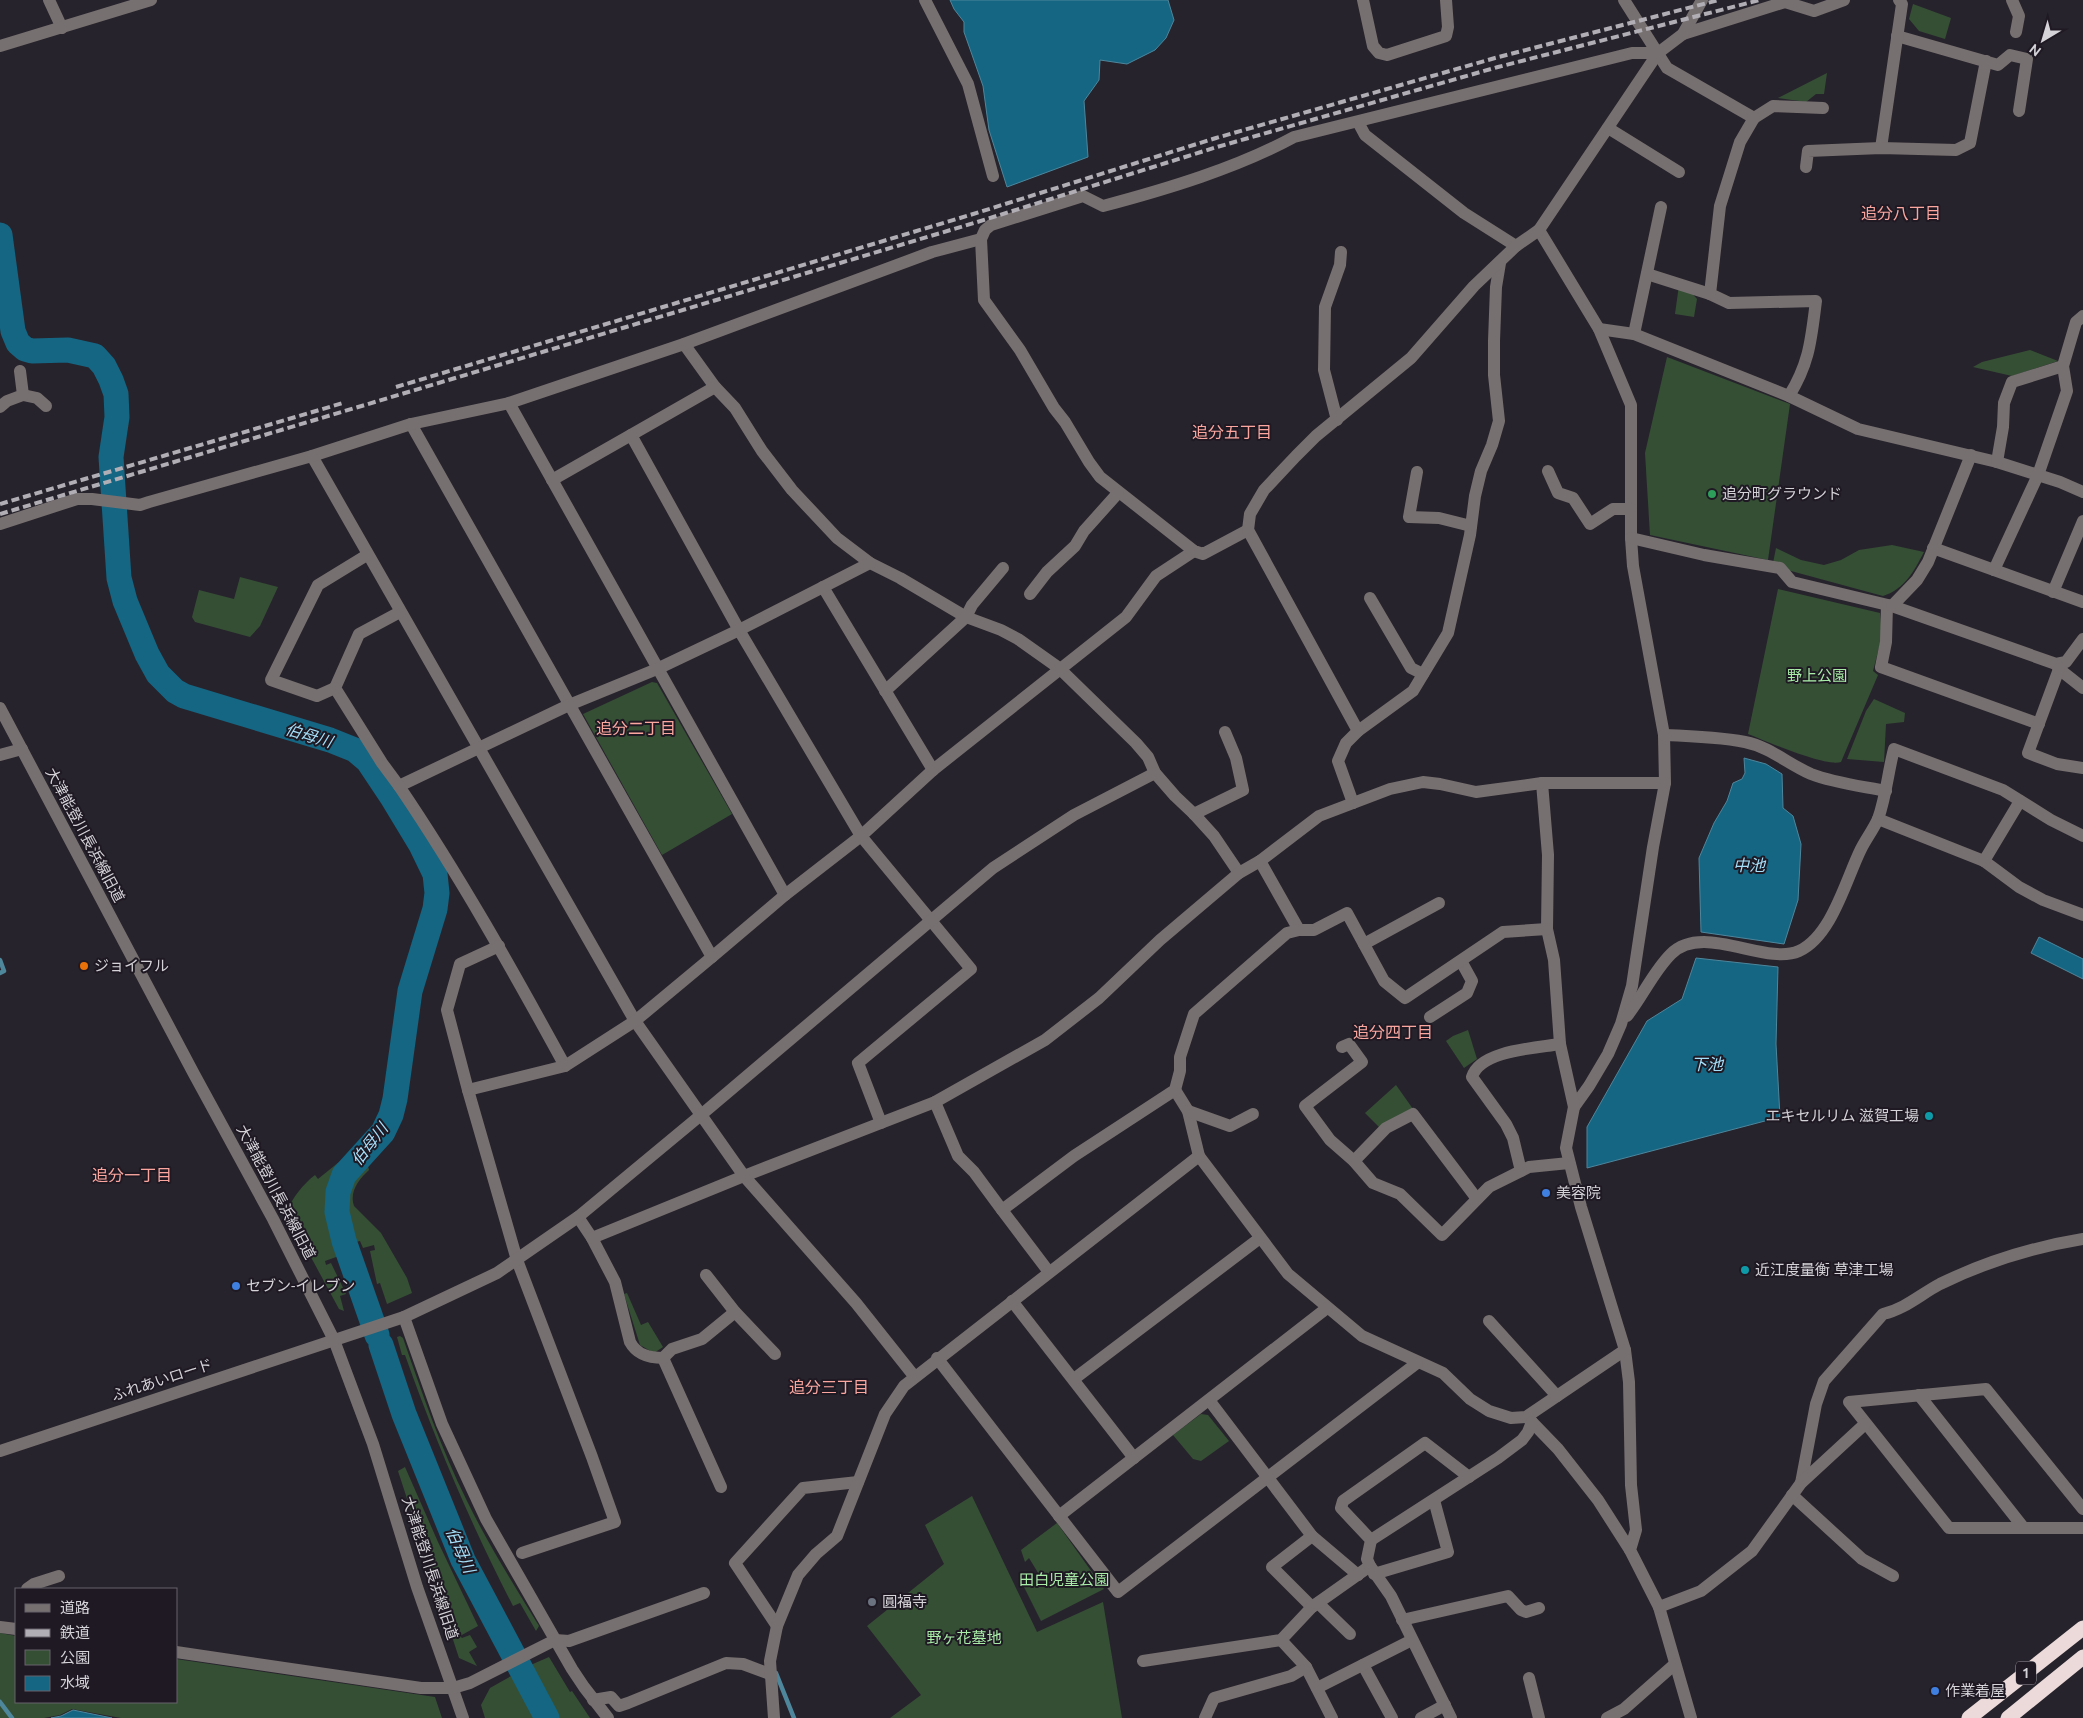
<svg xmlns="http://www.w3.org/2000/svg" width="2083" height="1718" viewBox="0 0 2083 1718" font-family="Ubuntu,'Noto Sans JP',sans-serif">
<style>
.green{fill:#354f35}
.water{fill:#146683;stroke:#4e869c}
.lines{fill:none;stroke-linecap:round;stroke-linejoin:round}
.stream{stroke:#4e869c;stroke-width:4.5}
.river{stroke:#146683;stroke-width:25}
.minor{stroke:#777070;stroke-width:12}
.highway{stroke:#ebdad9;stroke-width:15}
.rail{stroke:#b1aeb5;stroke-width:4;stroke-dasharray:8 4;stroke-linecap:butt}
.leisure-dot{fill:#2e9e5b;stroke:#1e1923;stroke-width:2}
.food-dot{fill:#e8710a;stroke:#1e1923;stroke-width:2}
.culture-dot{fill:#0f9aa8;stroke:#1e1923;stroke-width:2}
.shop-dot{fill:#3f7fe0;stroke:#1e1923;stroke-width:2}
.worship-dot{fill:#6b7280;stroke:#1e1923;stroke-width:2}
.labels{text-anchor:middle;stroke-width:4;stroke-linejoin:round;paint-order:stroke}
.shield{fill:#1e1923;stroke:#9e9aa2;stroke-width:1}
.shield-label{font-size:14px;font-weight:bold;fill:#d5d2d8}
.poi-label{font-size:15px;fill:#d5d2d8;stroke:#1e1923;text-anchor:start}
.park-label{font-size:15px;fill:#a8eca7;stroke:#1e1923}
.street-label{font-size:15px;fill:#d5d2d8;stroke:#1e1923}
.neighbourhood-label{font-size:16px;fill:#fba7a0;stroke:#1e1923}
.water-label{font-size:16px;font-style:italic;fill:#a5dffa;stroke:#1e1923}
</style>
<rect width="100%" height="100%" fill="#27232c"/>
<g class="green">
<polygon points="1913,4 1951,18 1945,39 1919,31 1909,19"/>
<polygon points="1827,73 1824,94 1816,94 1806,102 1778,98"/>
<polygon points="1679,285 1690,291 1697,299 1694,317 1675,314"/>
<polygon points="2030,350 2058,361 2012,376 1973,367 1982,362"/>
<polygon points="1667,357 1790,404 1768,560 1650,535 1645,453"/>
<path d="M1892 545 1924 552C1914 571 1905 589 1883 596L1780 568 1773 563 1776 548 1801 560 1824 565 1841 560 1859 550Z"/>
<polygon points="240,577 278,587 260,626 250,637 195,622 192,617 199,590 234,599"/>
<path d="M1778 589 1880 613 1882 636 1873 671 1878 675 1841 762C1825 767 1766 741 1748 734Z"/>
<polygon points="652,682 657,683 732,814 662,855 583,714"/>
<polygon points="1874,699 1905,713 1904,722 1886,724 1884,762 1847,759 1866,711"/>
<polygon points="1468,1030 1477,1059 1464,1068 1446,1041 1453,1036"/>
<polygon points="1396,1085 1413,1109 1380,1128 1365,1113"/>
<path d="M339 1162C318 1196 329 1221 339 1256L325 1261 326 1265 331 1263 346 1294 340 1296 344 1311 339 1309 286 1211C294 1197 302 1185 315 1175L318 1179Z"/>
<path d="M367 1162 369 1170C359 1179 349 1192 354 1206L381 1233 407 1278 412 1293 387 1304 380 1283 377 1284 370 1251 375 1250 374 1245 363 1248 360 1241 356 1242C351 1223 341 1199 352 1180 356 1174 363 1168 367 1162Z"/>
<polygon points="627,1293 641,1325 648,1322 663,1347 654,1353 640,1345 624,1294"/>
<path d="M400 1336 403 1338C422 1393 441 1449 467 1501 488 1544 514 1585 539 1626L536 1631 520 1603 513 1606C471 1525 436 1442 405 1355H402L397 1337Z"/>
<polygon points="1201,1414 1208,1415 1229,1441 1201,1461 1193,1459 1173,1435"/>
<polygon points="405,1467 438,1542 478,1626 460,1636 462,1638 470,1635 477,1647 469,1652 477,1666 459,1658 398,1471"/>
<polygon points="972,1496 1037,1632 1103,1602 1122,1718 890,1718 921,1695 867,1626 944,1564 925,1525"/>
<polygon points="1057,1523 1104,1589 1041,1621 1024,1587 1040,1576 1029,1558 1025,1562 1021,1550"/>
<polygon points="0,1633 16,1636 16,1702 176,1702 176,1659 435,1697 442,1718 121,1718 72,1709 60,1715 44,1718 0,1718"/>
<polygon points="549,1657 570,1692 572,1691 590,1718 554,1718 526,1667"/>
<polygon points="520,1671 527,1693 528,1701 538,1718 485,1718 481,1705 490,1688"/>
</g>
<g class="water">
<polygon points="950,0 1168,0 1174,20 1166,38 1155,50 1127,64 1100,60 1099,80 1084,101 1088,157 1007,187 989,130 983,86 964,32 964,22 954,9"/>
<polygon points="1744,758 1766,764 1782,774 1783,808 1793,816 1801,844 1798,900 1784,944 1701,932 1699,858 1714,823 1727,801 1733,783 1742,779 1745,773"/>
<polygon points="2039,937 2083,959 2083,979 2031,953"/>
<polygon points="1696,958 1778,967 1776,1044 1780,1117 1587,1168 1587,1127 1647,1021 1682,999"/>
<polygon points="73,1710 112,1718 51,1718 61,1716"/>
</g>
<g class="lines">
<g class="stream">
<polyline points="0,960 4,971 0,973"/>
<polyline points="776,1673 794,1718"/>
<polyline points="0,1702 12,1718"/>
</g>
<g class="river">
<polyline points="0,235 13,331 18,343 25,349 32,351 68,350 95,356 104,366 111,380 116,394 117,417 111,457 119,578 125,601 147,654 158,674 175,691 184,696 330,740 355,750 368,761 392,797 421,845 435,874 437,893 435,909 410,991 395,1099 391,1115 383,1132 344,1175 338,1192 337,1212 344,1241 377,1335"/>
<polyline points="381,1345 404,1414 463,1560 547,1718"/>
</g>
<g class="minor">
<polyline points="49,0 62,28"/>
<polyline points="925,0 968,84 993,176"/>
<polyline points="1363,0 1373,46 1379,53 1387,55 1446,36 1448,27 1446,0"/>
<polyline points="1624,0 1667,68 1754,118 1773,106 1823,108"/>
<polyline points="2012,0 2019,16 2016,32"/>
<polyline points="1683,34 1785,2 1814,11 1844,0"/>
<polyline points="1897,36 1998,65 2010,55 2027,59 2019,111"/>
<polyline points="0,46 151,0"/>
<path d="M1754 118 1740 142 1720 206 1710 294 1729 303 1816 301C1811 339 1810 362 1789 396"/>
<polyline points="1358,122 1365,135 1464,213 1516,246"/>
<polyline points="1608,128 1679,172"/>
<polyline points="1881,148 1902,4 1899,0"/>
<polyline points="1806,167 1808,151 1881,148 1956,150 1970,143 1986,61"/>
<polyline points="1539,230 1599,329 1631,405 1631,538 1633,566 1664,735 1665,783 1653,847 1632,986 1621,1024 1608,1054 1589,1086 1574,1107"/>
<polyline points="1647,274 1710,294"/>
<polyline points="1599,329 1634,334 1789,396 1858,429 1997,462 2060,482 2083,492"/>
<polyline points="1634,334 1661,207"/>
<polyline points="684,344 715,387 735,408 762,451 792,490 837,538 870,563 900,578 966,617 1001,630 1018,639 1059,668 1136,743 1148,757 1155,773 1175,796 1194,814 1214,836 1239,873"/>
<polyline points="715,387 631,435 739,630 861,836 971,969 858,1063 881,1123"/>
<polyline points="23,395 37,398 46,406"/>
<polyline points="509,403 785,895"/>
<polyline points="0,407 7,401 23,395 20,371"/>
<polyline points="1337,420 1324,370 1325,307 1340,265 1341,252"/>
<polyline points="411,424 712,957 785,895 861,836 933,770 1126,617 1156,576 1194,551"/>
<polyline points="312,456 635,1021 744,1176 856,1303 914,1376"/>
<polyline points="1997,462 2003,427 2004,403 2012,382 2063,366"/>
<polyline points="1548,471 1558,493 1573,498 1590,524 1613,509 1631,509"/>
<polyline points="1417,472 1409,517 1439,518 1471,526"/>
<polyline points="552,480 631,435"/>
<polyline points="0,524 77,499 92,499 140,505 149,502 312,456 411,424 509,403 684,344 932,252 981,239"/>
<path d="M1248 530 1203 554 1194 551 1100 477 1089 462 1065 422 1054 408 1020 350 984 300 981 239 985 230 991 225 1083 196 1103 206C1167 189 1237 168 1294 137L1632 53H1658"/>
<polyline points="1631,538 1704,555 1780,568 1792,582 1892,606 2056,664 2066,662 2083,639"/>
<polyline points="1933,548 2083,602"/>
<polyline points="1994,570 2038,475 2067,391 2063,366 2076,322 2083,316"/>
<polyline points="823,587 933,770"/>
<polyline points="2053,592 2083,521"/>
<polyline points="1030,594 1047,572 1075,546 1084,531 1118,493"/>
<polyline points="1370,598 1411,668 1423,674"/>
<polyline points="1887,605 1886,642 1881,667 2039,724"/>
<polyline points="1892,606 1917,580 1928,562 1971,455"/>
<polyline points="400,612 359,634 335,688 382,763 399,786 569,705 657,669 739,630 870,563"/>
<polyline points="2056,664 2059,669 2083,688"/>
<polyline points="2059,669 2028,753 2057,764 2083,768"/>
<polyline points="335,688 317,696 271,680 318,585 367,555"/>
<polyline points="885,691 966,617 972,605 1003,568"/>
<polyline points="0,708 194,1074 273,1219 334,1340 373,1444 417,1587 463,1718"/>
<polyline points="1358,731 1413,691 1448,633 1470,535 1475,496 1481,471 1492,445 1499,421 1494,375 1494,341 1496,287 1500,263"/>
<path d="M1664 735C1691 736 1719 737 1745 742 1770 747 1788 764 1811 774 1834 783 1861 786 1886 791"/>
<polyline points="0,755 22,749"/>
<polyline points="1542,783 1548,855 1547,929 1554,960 1560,1044 1574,1107 1566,1148 1581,1207 1625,1350 1629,1382 1631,1485 1636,1530 1630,1550 1659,1607 1691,1718"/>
<path d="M399 786C460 876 513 971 565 1066"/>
<polyline points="1353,803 1338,761 1346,743 1358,731 1248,530 1250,514 1264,490 1296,456 1316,436 1411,358 1474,286 1516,246 1539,230 1658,53 1683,34 1702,0"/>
<polyline points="1194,814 1243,790 1236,758 1225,732"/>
<polyline points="1878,819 1984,861 2019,887 2043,900 2083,915"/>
<polyline points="1260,861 1299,930"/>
<polyline points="1984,861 2020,801"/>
<polyline points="1364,944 1439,903"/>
<polyline points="499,946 460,964 447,1010 468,1090 517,1260 592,1457 615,1522 522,1553"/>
<path d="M1627 1016C1643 996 1653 972 1671 954 1703 922 1765 966 1799 951 1832 936 1846 879 1861 849 1866 839 1873 830 1878 819 1886 797 1888 772 1894 749L2003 790 2051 820 2083 836"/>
<polyline points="1430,1017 1467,993 1472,981 1461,961"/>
<polyline points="1342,1047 1349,1044 1362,1062 1305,1106 1330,1140 1354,1161 1373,1183 1400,1194 1442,1235 1489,1187 1529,1167 1569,1163"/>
<polyline points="468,1090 565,1066 635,1021 712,957"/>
<polyline points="1175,1090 1188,1111 1199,1156 1288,1274 1362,1336 1443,1373 1470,1399 1489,1411 1511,1418 1526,1417 1625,1350"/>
<polyline points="935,1102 958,1156 974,1172 1002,1210"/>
<polyline points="1188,1111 1230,1126 1253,1114"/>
<polyline points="1354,1161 1386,1128 1413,1114 1477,1199"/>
<path d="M1521 1171 1513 1138 1506 1124 1472 1077C1480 1050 1537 1048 1560 1044"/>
<path d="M578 1217 592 1238 615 1282 630 1342C637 1355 649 1358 663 1358L721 1487"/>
<polyline points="592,1238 744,1176 935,1102 1045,1040 1099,998 1160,940 1239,873 1260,861 1319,816 1390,789 1423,782 1440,784 1476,792 1542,783 1665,783"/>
<polyline points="1049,1272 1002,1210 1074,1156 1175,1090 1180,1071 1180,1057 1194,1014 1287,933 1299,930 1314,930 1347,913 1384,981 1405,998 1503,932 1547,929"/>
<polyline points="706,1275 735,1312 775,1354"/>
<polyline points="1012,1301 1134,1458"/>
<polyline points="404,1317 442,1424 486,1519 572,1669 584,1687 608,1718"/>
<polyline points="1489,1321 1557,1396"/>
<polyline points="663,1358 672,1349 702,1339 735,1312"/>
<polyline points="937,1358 1118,1592 1417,1363"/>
<polyline points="1074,1379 1260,1238"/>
<polyline points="1919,1395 2023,1527"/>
<polyline points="1209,1400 1312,1536 1358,1575"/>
<polyline points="1528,1418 1558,1449 1598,1500 1630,1550"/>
<polyline points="0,1451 404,1317 497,1273 578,1217 701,1115 993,868 1074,815 1155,773"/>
<path d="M1801 1483 1816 1404 1824 1381 1883 1314C1905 1309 1921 1294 1940 1284 1985 1262 2034 1247 2083 1239"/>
<polyline points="1792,1495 1862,1559 1893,1576"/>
<polyline points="2083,1509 1986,1389 1849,1402 1949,1528 2083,1528"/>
<polyline points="1059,1516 1327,1308"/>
<polyline points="1312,1536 1272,1567 1312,1607"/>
<polyline points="1371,1540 1498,1458 1522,1440 1528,1432 1532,1422"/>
<polyline points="1374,1574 1448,1552 1434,1500"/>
<polyline points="27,1589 34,1584 59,1576"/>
<polyline points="1318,1603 1350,1634"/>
<polyline points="1659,1607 1701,1591 1752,1551 1801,1483 1865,1424"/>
<polyline points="1402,1620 1508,1596 1521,1610 1526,1612 1539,1608"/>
<polyline points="777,1626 735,1563 803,1488 858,1482"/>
<polyline points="0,1627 16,1629"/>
<polyline points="176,1652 421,1688 453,1688 470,1683 555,1640 569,1641 704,1593"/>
<polyline points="1143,1661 1281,1640 1312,1607 1370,1566"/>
<polyline points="1363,1665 1392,1718"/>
<polyline points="1306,1667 1332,1718"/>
<polyline points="1529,1678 1539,1718"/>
<polyline points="1317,1688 1412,1640"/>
<polyline points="593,1700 611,1697 619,1706 628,1703 726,1663 743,1664 770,1674"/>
<polyline points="774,1718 770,1661 777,1626 798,1575 816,1554 837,1536 885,1414 904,1386 1199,1156"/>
<polyline points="1205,1718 1214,1698 1291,1676 1306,1667 1281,1640"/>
<polyline points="1421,1718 1445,1705"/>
<polyline points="1451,1718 1391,1596 1370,1566 1367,1559 1371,1540 1341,1508 1343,1501 1425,1443 1469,1477"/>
<polyline points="1607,1718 1624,1709 1675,1664"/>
</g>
<g class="highway">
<polyline points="1969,1718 2083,1628"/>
<polyline points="2008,1718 2083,1657"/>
</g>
<g class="rail">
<polyline points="396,387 970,215 1216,138 1495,58 1719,0"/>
<polyline points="0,504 343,403"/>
<polyline points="0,514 974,223 1217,147 1498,67 1760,0"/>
</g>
</g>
<circle class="leisure-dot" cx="1712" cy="494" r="5"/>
<circle class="food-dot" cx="84" cy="966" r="5"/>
<g class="culture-dot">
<circle cx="1929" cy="1116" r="5"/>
<circle cx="1745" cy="1270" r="5"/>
</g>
<g class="shop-dot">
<circle cx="1546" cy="1193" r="5"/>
<circle cx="236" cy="1286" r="5"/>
<circle cx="1935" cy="1691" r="5"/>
</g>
<circle class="worship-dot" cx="872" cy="1602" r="5"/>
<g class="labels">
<rect class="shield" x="2016" y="1661.5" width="20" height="23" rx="4"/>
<g class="shield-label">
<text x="2026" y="1678">1</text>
</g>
<g class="poi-label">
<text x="1722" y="499">追分町グラウンド</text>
<text x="94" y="971">ジョイフル</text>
<text x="1919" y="1121" text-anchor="end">エキセルリム 滋賀工場</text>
<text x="1556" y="1198">美容院</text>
<text x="1755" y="1275">近江度量衡 草津工場</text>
<text x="246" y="1291">セブン-イレブン</text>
<text x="882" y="1607">圓福寺</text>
<text x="1945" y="1696">作業着屋</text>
</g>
<g class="park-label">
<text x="1817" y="681">野上公園</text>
<text x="1064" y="1585">田白児童公園</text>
<text x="964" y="1643">野ヶ花墓地</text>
</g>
<g class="street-label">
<text transform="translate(85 835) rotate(62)" y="5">大津能登川長浜線旧道</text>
<text transform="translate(276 1192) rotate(62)" y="5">大津能登川長浜線旧道</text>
<text transform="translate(162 1380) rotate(-18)" y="5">ふれあいロード</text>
<text transform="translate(430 1568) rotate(72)" y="5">大津能登川長浜線旧道</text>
</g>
<g class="neighbourhood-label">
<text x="1901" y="219">追分八丁目</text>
<text x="1232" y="438">追分五丁目</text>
<text x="636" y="734">追分二丁目</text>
<text x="1393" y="1038">追分四丁目</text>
<text x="132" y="1181">追分一丁目</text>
<text x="829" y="1393">追分三丁目</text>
</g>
<g class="water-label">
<text transform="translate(309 735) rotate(17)" y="6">伯母川</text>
<text x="1749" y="871">中池</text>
<text x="1707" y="1070">下池</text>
<text transform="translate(369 1144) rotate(-52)" y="6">伯母川</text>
<text transform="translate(461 1550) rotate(66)" y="6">伯母川</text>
</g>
</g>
<rect x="15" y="1588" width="162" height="115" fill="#1e1923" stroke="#67636b"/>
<rect x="25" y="1604" width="25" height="8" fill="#777070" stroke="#67636b"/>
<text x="60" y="1613" font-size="15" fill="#d5d2d8">道路</text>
<rect x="25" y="1629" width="25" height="8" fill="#b1aeb5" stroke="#67636b"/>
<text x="60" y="1638" font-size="15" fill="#d5d2d8">鉄道</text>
<rect x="25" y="1650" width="25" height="15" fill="#354f35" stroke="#67636b"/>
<text x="60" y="1663" font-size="15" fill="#d5d2d8">公園</text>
<rect x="25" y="1676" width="25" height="15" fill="#146683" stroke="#67636b"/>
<text x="60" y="1688" font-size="15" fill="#d5d2d8">水域</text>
<g transform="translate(2043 40) rotate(218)" stroke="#1e1923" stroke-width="4" paint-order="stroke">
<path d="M0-4L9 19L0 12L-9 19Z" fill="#d5d2d8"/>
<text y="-8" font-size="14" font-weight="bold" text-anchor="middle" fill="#d5d2d8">N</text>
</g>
</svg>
